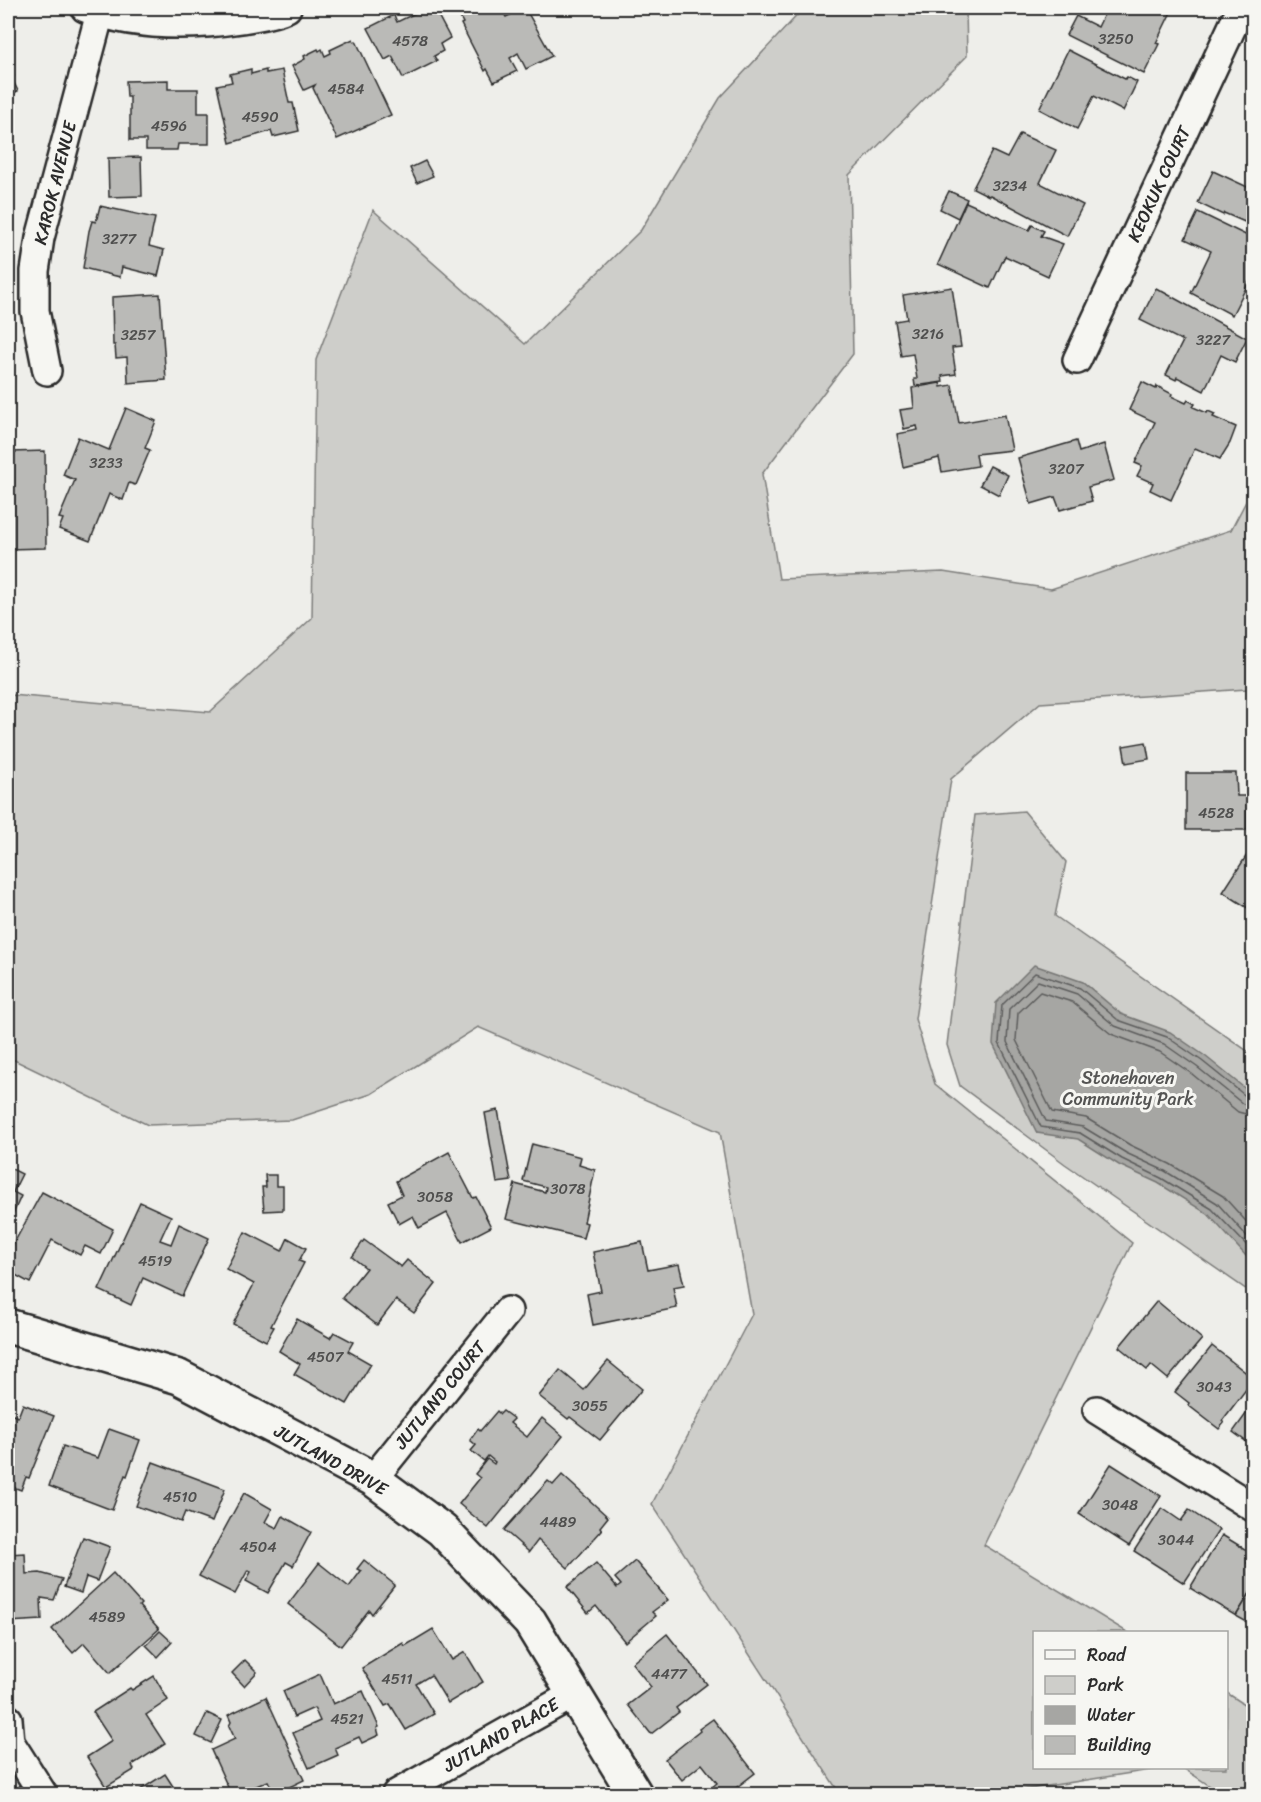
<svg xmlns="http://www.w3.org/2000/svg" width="1261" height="1802" viewBox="0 0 1261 1802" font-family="Sriracha,sans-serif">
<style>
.green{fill:#cececa;stroke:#7c7c7a;stroke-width:1.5}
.water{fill:#a6a6a3;stroke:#757573;stroke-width:1.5}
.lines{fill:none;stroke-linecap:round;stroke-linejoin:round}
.shore{stroke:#5c5c5b;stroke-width:1.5}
.building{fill:#babab7;stroke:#2b2b2b;stroke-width:1.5}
.minor-casing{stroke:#2b2b2b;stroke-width:32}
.tertiary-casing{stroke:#2b2b2b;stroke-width:38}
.minor{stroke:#f6f6f2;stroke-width:27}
.tertiary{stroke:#f6f6f2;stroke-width:33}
.labels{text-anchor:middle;stroke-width:6;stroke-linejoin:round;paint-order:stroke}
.number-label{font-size:15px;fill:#4f4f4e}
.street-label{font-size:18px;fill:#2b2b2b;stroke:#f6f6f2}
.park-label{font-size:18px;fill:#545453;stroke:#f6f6f2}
</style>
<rect width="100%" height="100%" fill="#eeeeea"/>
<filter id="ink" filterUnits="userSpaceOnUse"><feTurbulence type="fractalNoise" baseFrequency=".0167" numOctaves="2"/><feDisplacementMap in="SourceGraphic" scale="12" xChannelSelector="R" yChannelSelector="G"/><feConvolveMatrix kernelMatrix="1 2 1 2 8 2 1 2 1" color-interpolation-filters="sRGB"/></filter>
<g filter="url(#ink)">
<g class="green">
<polygon points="804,8 966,8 967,56 849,175 853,354 762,474 779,579 943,572 1051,589 1231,530 1253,488 1253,683 1247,689 1040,703 951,779 915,1019 935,1084 1132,1243 984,1545 1127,1632 1034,1632 1034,1768 1163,1768 997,1794 840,1794 652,1504 752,1314 720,1132 478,1027 371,1094 292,1120 148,1125 8,1057 8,692 11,695 210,712 312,618 316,360 373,210 525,344 641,230 720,98"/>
<polygon points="1024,811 1066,862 1055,916 1253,1055 1253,1294 1065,1164 960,1086 947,1045 975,815"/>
<polygon points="1227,1693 1253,1710 1253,1794 1222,1794 1183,1768 1226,1768"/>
</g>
<polygon class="water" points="1034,965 1083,982 1121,1014 1170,1032 1205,1056 1253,1095 1253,1261 1246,1256 1208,1214 1158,1183 1119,1165 1078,1139 1037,1133 993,1044 996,1003"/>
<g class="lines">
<g class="shore">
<polyline points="1254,1100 1248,1098 1202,1061 1167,1037 1118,1020 1080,988 1035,973 1002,1005 999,1043 1041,1127 1080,1133 1122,1159 1161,1178 1212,1209 1254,1253"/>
<polyline points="1254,1107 1243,1104 1197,1067 1164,1044 1115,1026 1077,994 1038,981 1009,1009 1007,1042 1046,1121 1083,1127 1126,1153 1165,1171 1217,1203 1254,1244"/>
<polyline points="1254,1116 1238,1112 1192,1074 1160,1052 1111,1034 1072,1002 1040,992 1018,1013 1016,1040 1052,1112 1086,1118 1130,1145 1170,1164 1223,1196 1254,1230"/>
</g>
</g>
<g class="building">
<polygon points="426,8 434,8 450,38 440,44 443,51 434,56 437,61 403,78 392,56 385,60 368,28 394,15 397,22"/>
<polygon points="455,8 501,8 506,17 525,8 552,56 526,69 518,53 510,58 517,71 494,82 487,69 485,71 461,24 463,23"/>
<polygon points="1107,8 1173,8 1156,43 1159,44 1144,74 1066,35 1076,16 1098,27"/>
<polygon points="353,39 354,42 356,41 391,115 337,139 313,88 315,85 304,90 292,66 305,59 304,56 318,49 319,51 322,49 325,56 331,53 330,50"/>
<polygon points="1068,50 1125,79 1127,77 1137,82 1123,111 1094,96 1077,129 1039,109"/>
<polygon points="8,62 14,76 11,77 18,91 8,96"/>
<polygon points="251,69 251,74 266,70 266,73 282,70 289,103 293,103 299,131 273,137 271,131 230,143 217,85 232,82 230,74"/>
<polygon points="168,80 168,89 198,89 198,113 209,113 209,144 178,144 177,150 146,150 146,140 130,140 130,97 127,97 126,81"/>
<polygon points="1020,134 1056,150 1040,183 1083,205 1067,236 990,195 989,196 973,188 992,151 1007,158"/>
<polygon points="141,157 142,196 109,197 108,158"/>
<polygon points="425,161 433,176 417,183 410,168"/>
<polygon points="1213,171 1254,190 1254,226 1224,213 1223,215 1198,203"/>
<polygon points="949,191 967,199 958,218 940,209"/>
<polygon points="966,202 1029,230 1032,225 1044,231 1041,236 1063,244 1048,276 1005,256 990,288 938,264"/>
<polygon points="100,206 155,218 149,246 164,250 158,276 122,267 120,277 83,268 89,231 92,221 96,222"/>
<polygon points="1198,212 1254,239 1254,272 1232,315 1191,293 1211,251 1185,239"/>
<polygon points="952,287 961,347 952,348 956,374 942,376 943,382 915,386 914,379 917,379 913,354 901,356 895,321 907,319 903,295"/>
<polygon points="1156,288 1247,338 1235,362 1221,355 1204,391 1177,377 1176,380 1166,375 1183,341 1140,320"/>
<polygon points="160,294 166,380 128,383 127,357 116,358 115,345 113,345 112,297"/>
<polygon points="1142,382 1156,389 1157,386 1172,394 1171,396 1186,403 1188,400 1195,404 1193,407 1207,413 1208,411 1215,414 1213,417 1236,427 1230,443 1220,459 1195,448 1171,500 1150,490 1153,483 1137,476 1142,466 1135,463 1155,422 1129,410"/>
<polygon points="940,383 941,387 952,385 959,423 1005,415 1012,450 976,454 978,466 942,472 939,458 903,467 897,434 918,430 917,426 904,429 900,410 914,408 912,388"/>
<polygon points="126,408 156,421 145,448 150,450 135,485 129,483 123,500 109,494 90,541 59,529 63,519 59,518 75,480 63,475 78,437 109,450"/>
<polygon points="1076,441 1079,452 1104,444 1114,480 1088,487 1092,501 1060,510 1055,497 1031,504 1018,458"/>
<polygon points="45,451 46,548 8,549 8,484 14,484 12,452"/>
<polygon points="990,466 1008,475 999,495 980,485"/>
<polygon points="1146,742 1149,759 1126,763 1123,746"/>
<polygon points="1186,773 1236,773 1237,796 1247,796 1247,830 1186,830"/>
<polygon points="1254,844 1254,912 1223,892"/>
<polygon points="498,1110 511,1181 497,1183 485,1113"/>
<polygon points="532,1144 581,1157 579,1165 595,1170 584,1222 587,1223 583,1238 506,1219 515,1184 545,1192 546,1187 523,1181"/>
<polygon points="449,1152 473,1198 476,1197 491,1227 462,1242 447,1213 419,1228 413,1216 399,1224 388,1202 402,1195 396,1181"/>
<polygon points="8,1167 22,1174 13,1192 21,1196 8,1225"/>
<polygon points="265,1175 276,1175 276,1186 283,1186 283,1210 264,1211 262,1187 266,1187"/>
<polygon points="42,1192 113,1229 101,1254 85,1246 80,1255 52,1240 30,1283 8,1271 8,1254"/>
<polygon points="140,1202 171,1216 160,1240 171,1244 179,1224 209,1238 182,1296 143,1278 131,1305 99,1290"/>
<polygon points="245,1232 282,1251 288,1238 306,1248 299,1261 304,1263 271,1326 274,1327 266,1341 233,1324 254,1284 226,1269"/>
<polygon points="364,1240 401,1267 407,1260 436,1284 414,1313 396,1300 377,1325 342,1298 366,1268 352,1257"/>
<polygon points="642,1242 648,1270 679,1264 684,1285 673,1287 677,1308 593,1325 587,1294 601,1291 593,1252"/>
<polygon points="1157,1301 1202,1339 1168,1379 1151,1365 1147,1370 1119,1347"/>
<polygon points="297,1319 330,1338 334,1332 353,1342 348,1351 371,1364 347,1404 294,1374 300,1364 279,1351"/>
<polygon points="1212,1346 1254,1379 1222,1421 1224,1423 1219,1429 1188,1405 1189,1403 1175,1392"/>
<polygon points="608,1361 642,1389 600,1440 570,1417 568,1419 539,1396 560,1370 584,1390"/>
<polygon points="1254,1403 1254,1455 1247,1450 1251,1445 1233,1432"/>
<polygon points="23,1404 54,1416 29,1478 26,1477 21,1490 8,1485 8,1413 18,1417"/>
<polygon points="497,1411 500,1414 503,1411 514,1419 510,1423 527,1437 542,1418 563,1436 488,1528 459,1504 480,1478 475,1474 487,1459 494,1464 495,1462 488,1456 484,1461 471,1451 476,1445 470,1440 478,1429 480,1431"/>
<polygon points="109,1429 140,1440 127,1476 125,1475 112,1510 49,1486 63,1446 98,1458"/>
<polygon points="153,1462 225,1489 212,1522 185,1512 181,1522 136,1506"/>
<polygon points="1111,1464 1161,1496 1129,1546 1079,1514"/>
<polygon points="562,1475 608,1517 600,1527 602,1530 568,1568 538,1540 529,1552 504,1530 548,1481 553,1485"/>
<polygon points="244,1493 272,1509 265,1522 277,1528 283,1516 311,1532 293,1566 286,1562 268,1593 246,1581 251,1572 248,1570 235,1594 199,1576"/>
<polygon points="1162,1508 1181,1521 1189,1510 1219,1530 1184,1583 1134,1551"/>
<polygon points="1222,1535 1253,1554 1247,1563 1254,1567 1254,1587 1236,1616 1190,1588"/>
<polygon points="83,1537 110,1547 97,1581 86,1577 81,1593 64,1587"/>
<polygon points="25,1553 26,1574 40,1573 62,1579 54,1600 41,1598 42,1620 8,1622 8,1554"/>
<polygon points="364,1560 395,1585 372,1614 369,1610 341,1646 288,1604 319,1563 349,1587 361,1571 357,1569"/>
<polygon points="635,1561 668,1600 652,1612 656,1616 625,1642 596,1606 588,1613 567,1587 596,1563 617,1588 621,1585 615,1578"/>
<polygon points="113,1573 141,1604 139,1606 159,1629 110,1673 84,1643 73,1653 52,1629"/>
<polygon points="1254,1587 1254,1626 1236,1616"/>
<polygon points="433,1629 452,1660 465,1652 483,1682 448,1703 431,1675 416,1684 434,1714 406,1730 390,1704 385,1706 362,1668 403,1643 405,1646"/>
<polygon points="160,1631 172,1642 158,1657 146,1645"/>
<polygon points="667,1634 707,1684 676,1708 679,1712 651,1734 628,1705 651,1687 632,1663"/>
<polygon points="245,1660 257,1672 244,1686 232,1673"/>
<polygon points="320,1674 333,1704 363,1691 379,1727 377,1728 379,1735 362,1743 359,1737 335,1748 338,1755 309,1768 293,1733 320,1721 314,1708 294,1717 283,1691"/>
<polygon points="154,1676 168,1700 146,1715 165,1744 132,1765 134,1770 106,1787 87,1757 112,1741 93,1712 130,1688 132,1690"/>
<polygon points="266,1697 304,1780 275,1794 268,1781 238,1794 231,1794 211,1750 235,1739 229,1726 231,1722 228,1715"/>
<polygon points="207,1713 222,1720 211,1743 196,1736"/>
<polygon points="713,1719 755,1773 728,1794 708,1794 706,1792 717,1783 702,1764 682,1780 665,1759 700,1731 699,1729"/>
<polygon points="165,1774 178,1794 124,1794 131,1790 134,1794"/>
</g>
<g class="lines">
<g class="minor-casing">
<g id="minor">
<path d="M85 8C134 27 190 27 242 19 258 16 272 15 287 8"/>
<polyline points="1077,360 1241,8"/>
<polyline points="47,371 35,311 35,271 40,238 100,13"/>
<polyline points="1097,1410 1254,1508"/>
<polyline points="373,1479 508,1311"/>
<polyline points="8,1719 10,1742 43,1794"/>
<polyline points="396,1794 574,1694"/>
</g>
</g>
<g class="tertiary-casing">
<polyline id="tertiary" points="8,1326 179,1377 373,1479 442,1530 530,1622 635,1794"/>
</g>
<use href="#minor" class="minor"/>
<use href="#tertiary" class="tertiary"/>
</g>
</g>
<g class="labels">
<g class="number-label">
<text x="1116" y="44">3250</text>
<text x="410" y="46">4578</text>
<text x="346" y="94">4584</text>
<text x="260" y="122">4590</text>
<text x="169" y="131">4596</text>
<text x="1010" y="191">3234</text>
<text x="119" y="244">3277</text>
<text x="928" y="339">3216</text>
<text x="138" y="340">3257</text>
<text x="1213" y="345">3227</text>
<text x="106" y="468">3233</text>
<text x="1066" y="474">3207</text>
<text x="1216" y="818">4528</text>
<text x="568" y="1194">3078</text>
<text x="435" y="1202">3058</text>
<text x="155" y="1266">4519</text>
<text x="325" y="1362">4507</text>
<text x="1214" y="1392">3043</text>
<text x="590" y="1411">3055</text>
<text x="180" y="1502">4510</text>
<text x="1120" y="1510">3048</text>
<text x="558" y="1527">4489</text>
<text x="1176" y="1545">3044</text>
<text x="258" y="1552">4504</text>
<text x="107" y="1622">4589</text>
<text x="669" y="1679">4477</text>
<text x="397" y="1684">4511</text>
<text x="347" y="1724">4521</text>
</g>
<g class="street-label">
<text transform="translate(55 183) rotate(-76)" y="6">KAROK AVENUE</text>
<text transform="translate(1159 184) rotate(-65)" y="6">KEOKUK COURT</text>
<text transform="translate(440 1395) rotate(-51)" y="6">JUTLAND COURT</text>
<text transform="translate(331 1460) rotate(29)" y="6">JUTLAND DRIVE</text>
<text transform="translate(501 1735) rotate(-30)" y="6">JUTLAND PLACE</text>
</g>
<g class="park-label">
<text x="1128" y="1084">Stonehaven<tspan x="1128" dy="21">Community Park</tspan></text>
</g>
</g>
<rect width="1261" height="1802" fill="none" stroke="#f6f6f2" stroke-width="30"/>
<rect x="15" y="15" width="1231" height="1772" fill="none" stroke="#2b2b2b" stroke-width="2" filter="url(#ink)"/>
<rect x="1033" y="1631" width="195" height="138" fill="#f6f6f2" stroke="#a5a5a2" stroke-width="1.5"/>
<rect x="1045" y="1650" width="30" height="9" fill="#f6f6f2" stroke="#a5a5a2" stroke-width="1.5"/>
<text x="1087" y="1661" font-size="18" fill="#2b2b2b">Road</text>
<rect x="1045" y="1676" width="30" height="18" fill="#cececa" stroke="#a5a5a2" stroke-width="1.5"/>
<text x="1087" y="1691" font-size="18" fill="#2b2b2b">Park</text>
<rect x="1045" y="1706" width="30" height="18" fill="#a6a6a3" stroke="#a5a5a2" stroke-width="1.5"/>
<text x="1087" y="1721" font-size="18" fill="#2b2b2b">Water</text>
<rect x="1045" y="1736" width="30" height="18" fill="#babab7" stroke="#a5a5a2" stroke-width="1.5"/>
<text x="1087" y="1751" font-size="18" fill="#2b2b2b">Building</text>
</svg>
